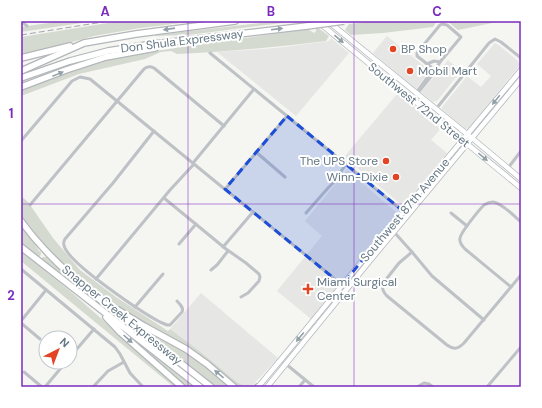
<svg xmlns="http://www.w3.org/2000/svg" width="542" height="408" viewBox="0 0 542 408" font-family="'DM Sans',sans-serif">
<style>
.built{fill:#e6e7e5}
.green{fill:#d5dad0}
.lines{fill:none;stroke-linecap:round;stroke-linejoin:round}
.secondary-casing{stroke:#b2b8bc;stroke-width:6}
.highway-casing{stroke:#b3b7ba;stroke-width:8}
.street{stroke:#bec2c6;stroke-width:3}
.secondary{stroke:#fff;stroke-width:4.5}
.highway{stroke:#fff;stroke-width:5.5}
.rail{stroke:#9fa6ab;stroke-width:1;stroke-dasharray:6 3;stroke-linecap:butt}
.highway-bridge-casing{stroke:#b3b7ba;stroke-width:8;stroke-linecap:butt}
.highway-bridge{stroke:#fff;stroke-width:5.5}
.oneway{fill:#92a0a8}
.marked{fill:#1d4ed8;fill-opacity:0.2;stroke:#1d4ed8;stroke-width:3;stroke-dasharray:8 5;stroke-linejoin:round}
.grid{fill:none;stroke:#7b2cbf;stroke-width:1;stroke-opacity:0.55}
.poi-dot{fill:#e34524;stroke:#fff;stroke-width:1.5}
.labels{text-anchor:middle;stroke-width:4;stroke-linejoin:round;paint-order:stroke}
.street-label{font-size:12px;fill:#647783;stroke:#fff}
.poi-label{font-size:12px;fill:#647783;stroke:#fff;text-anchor:start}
.neatline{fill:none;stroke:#7b2cbf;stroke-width:1.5}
.grid-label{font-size:13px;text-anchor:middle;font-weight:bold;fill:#7b2cbf}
</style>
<rect width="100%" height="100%" fill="#f5f5f1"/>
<g class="built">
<polygon points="387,36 430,71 416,89 373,53"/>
<polygon points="331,38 349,53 296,116 217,52 263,49 284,47 329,41"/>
<polygon points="495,43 500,46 518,61 520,65 469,128 466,129 444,111 442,110 442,107 467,76 481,87 491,76 477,64"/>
<polygon points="448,60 461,71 437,101 433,102 421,92"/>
<polygon points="398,93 441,128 431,140 447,153 403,206 344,157"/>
<polygon points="347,170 397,213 311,319 277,291 322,236 305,221"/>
<polygon points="201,293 278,358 252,386 246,387 237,382 197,349 170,329"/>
</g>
<g class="green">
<polygon points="62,21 95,21 21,32 21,27"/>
<polygon points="120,21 198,21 140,28 94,36 21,56 21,37"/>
<polygon points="277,21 298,21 188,35 156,36 155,35"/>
<path d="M309 21 329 36 326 41C277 47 227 52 177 54L171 51 161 52 145 59 79 74 21 96V89L101 60 154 51 308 29 314 33 316 31V27Z"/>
<polygon points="376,21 439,21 437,21 433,27 383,33 351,35 345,30 349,24"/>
<polygon points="447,21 502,21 458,30"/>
<polygon points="21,196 28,202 53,238 80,270 116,297 168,331 170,329 197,349 237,382 246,387 238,387 210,364 127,314 76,276 64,265 44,244 21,215"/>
<polygon points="21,226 37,247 39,251 41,252 41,254 40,256 37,256 21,243"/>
<polygon points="21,251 70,291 179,387 174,387 21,261"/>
<polygon points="43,257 47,257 63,273 85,293 42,260 42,258"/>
<polygon points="140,326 174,344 196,358 232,387 217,387"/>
<polygon points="123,331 195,387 185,387 184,386"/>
</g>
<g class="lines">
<g class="secondary-casing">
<g id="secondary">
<polyline points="317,21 521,188"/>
<polyline points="329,22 478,143 521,179"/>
<path d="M258 387C307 329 354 270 403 212 442 164 482 117 521 70"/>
<polyline points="267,387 368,263 521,79"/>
</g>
</g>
<g class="highway-casing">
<g id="highway">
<polyline points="21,58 70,46"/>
<polyline points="21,71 84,43 136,34 235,21"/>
<polyline points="21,78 70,61 108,51 146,45 307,26"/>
<polyline points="21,87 66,70 106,57 155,48"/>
<path d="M21 221C51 262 87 290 127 321 155 343 183 365 211 387"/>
<polyline points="21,247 200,387"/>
<polyline points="118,310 144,326 186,349 207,364 234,387"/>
<polyline points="106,317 121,333 182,387"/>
<polyline points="258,387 259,387"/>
</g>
</g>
<g class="street">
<polyline points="21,21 27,26"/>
<polyline points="210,53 403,211"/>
<polyline points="427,64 434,61 440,62"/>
<polyline points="416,93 430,74 432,70 431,67 417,56 417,53 440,25 442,24 447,25 461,37 440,62 433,74 417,94"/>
<polyline points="436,109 489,43 495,39 501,42 521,58"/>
<path d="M154 131 113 183 65 239C64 241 63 243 64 245 66 262 143 313 160 322L167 325H170L182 312C184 308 180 304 177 301"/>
<polyline points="21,141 72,81 80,77 90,79 342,285"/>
<polyline points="256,152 285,177"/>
<polyline points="193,163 254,89"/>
<polyline points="508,168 521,151"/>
<polyline points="225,189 287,116"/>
<polyline points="164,198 226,249 246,263 259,274 260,277 259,281 248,293 241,297"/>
<path d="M30 205 144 69C147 66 150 66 154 68L224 126"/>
<polyline points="306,213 328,188 334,182 346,164"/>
<polyline points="451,213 467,226"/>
<polyline points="394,232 412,252 432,276 484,320"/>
<polyline points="179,244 196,224"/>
<polyline points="223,247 253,212"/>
<path d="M412 252 399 263 384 282C381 287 383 292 387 296L447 345C454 350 458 349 464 343L521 275"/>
<polyline points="21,269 115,347 120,354 130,373 143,387"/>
<polyline points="211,270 217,265 228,251"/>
<polyline points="96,279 170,190 194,164"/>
<path d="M511 287 465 249C462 246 459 242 460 238 461 232 479 210 484 205 487 203 490 202 493 202 502 203 514 216 521 222"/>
<polyline points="135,307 163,274"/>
<polyline points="21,321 46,290"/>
<polyline points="21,323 40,339"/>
<polyline points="70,357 94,329"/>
<polyline points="281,360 314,387"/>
<polyline points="24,372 42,387"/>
<polyline points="45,387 66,362"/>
<polyline points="93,387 108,371 124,362"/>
<polyline points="299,387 305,380"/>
<polyline points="417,387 424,383 429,384 433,387"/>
<polyline points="487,387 521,347"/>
</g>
<use href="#secondary" class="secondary"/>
<use href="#highway" class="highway"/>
<polyline class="rail" points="21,35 109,21"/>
<g class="highway-bridge-casing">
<polyline id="highway-bridge" points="307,26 344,21"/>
</g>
<use href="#highway-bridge" class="highway-bridge"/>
</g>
<defs><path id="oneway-solid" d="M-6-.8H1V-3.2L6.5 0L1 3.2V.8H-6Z"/></defs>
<g class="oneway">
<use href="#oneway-solid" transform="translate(169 29) rotate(172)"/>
<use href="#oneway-solid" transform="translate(277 29) rotate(-7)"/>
<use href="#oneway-solid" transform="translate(339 39) rotate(40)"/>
<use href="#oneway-solid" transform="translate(58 74) rotate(-22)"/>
<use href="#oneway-solid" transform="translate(496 100) rotate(129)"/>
<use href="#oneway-solid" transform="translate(483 157) rotate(40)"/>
<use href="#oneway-solid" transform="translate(300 337) rotate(130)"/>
<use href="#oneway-solid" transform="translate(128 339) rotate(42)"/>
<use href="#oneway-solid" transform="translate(219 374) rotate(-140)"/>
</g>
<path class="marked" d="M287 116 403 211 342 285 225 189Z"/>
<path class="grid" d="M188 21V387M354 21V387M21 204H521"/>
<g class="poi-dot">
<circle cx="393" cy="49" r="4"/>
<circle cx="410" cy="71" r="4"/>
<circle cx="386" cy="161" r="4"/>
<circle cx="396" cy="177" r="4"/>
<path d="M306 283h4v4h4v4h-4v4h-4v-4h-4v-4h4z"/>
</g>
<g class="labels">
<g class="street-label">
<text transform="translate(182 41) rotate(-7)" y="4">Don Shula Expressway</text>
<text transform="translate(419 105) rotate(39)" y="4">Southwest 72nd Street</text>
<text transform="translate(405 210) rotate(-50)" y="4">Southwest 87th Avenue</text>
<text transform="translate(122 315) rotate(39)" y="4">Snapper Creek Expressway</text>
</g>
<g class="poi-label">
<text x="401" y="53">BP Shop</text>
<text x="418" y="75">Mobil Mart</text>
<text x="378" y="165" text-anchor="end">The UPS Store</text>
<text x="388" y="181" text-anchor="end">Winn-Dixie</text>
<text x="317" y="286">Miami Surgical<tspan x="317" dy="14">Center</tspan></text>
</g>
</g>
<rect width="542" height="408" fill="none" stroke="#ffffff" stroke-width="44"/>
<g transform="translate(58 350) rotate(42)"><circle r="19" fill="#ffffff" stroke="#c1c9cd"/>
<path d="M0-3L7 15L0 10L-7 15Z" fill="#e34524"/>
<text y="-6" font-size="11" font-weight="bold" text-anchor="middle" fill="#647783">N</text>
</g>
<rect x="22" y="22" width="498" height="364" class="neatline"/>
<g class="grid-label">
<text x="105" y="16">A</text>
<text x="271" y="16">B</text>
<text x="437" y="16">C</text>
<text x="11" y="118">1</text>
<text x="11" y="300">2</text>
</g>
</svg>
